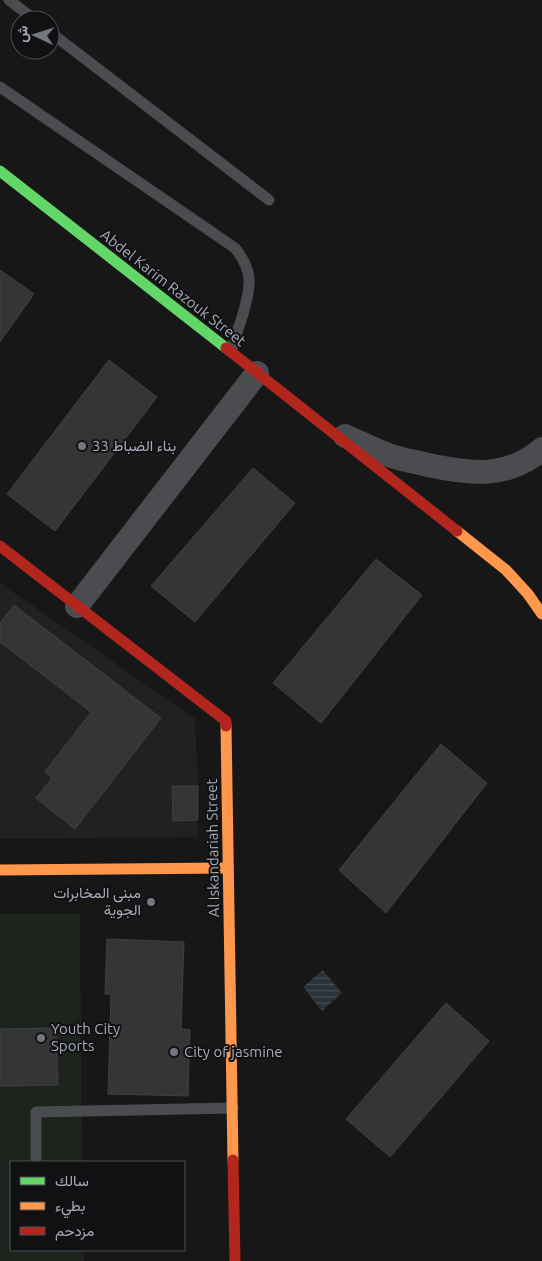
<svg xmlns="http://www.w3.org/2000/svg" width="542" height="1261" viewBox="0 0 542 1261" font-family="Ubuntu,Vazirmatn,sans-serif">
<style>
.built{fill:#212123}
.pitch{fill:#1d241e}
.water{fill:url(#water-rules)}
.building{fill:#353536;stroke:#3f4043}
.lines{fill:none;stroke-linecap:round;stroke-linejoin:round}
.lane{stroke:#4b4c50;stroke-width:11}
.street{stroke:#4b4c50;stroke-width:24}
.fast{stroke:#63d668;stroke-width:11}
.slow{stroke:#ff974d;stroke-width:11}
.jam{stroke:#b3261e;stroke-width:11}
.poi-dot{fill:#757880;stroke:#111113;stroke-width:2}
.labels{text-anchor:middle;stroke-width:4;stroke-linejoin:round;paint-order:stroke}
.street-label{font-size:15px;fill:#a8adb8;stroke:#111113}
.poi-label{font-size:15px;fill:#a8adb8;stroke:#111113;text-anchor:start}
</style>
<defs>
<pattern id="water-rules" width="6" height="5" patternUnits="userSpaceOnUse" patternTransform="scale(1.25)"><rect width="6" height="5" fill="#2a3239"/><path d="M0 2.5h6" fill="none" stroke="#464d54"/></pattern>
</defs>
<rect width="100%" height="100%" fill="#171717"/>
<polygon class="built" points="0,583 195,719 198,786 197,837 0,839"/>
<polygon class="pitch" points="0,914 80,914 82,1162 11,1162 11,1250 83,1250 84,1261 0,1261"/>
<polygon class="water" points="323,970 342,993 322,1011 303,987"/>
<g class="building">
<polygon points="0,270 34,294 0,342"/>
<polygon points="109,360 157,397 55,531 7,494"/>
<polygon points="253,468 295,503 195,622 151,586"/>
<polygon points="376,559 422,595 321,723 273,683"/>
<polygon points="14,605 161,718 75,829 36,798 52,778 45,772 91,712 0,642 0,623"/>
<polygon points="441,744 487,783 386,913 339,870"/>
<polygon points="172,786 198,786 198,820 173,821"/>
<polygon points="107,939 184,942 181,1029 190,1030 188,1096 108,1094 111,994 105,994"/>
<polygon points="446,1003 489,1041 390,1157 346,1119"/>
<polygon points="56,1028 58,1085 0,1086 0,1029"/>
</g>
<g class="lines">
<g class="lane">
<polyline points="9,0 35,20"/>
<polyline points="50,32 269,200"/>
<path d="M0 87 235 248C254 272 251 286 243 314 239 326 235 339 231 351"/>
<polyline points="36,1162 36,1112 233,1108"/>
</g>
<g class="street">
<path d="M345 436C362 443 380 453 398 458 408 461 418 462 428 465 470 474 507 479 542 449"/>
<polyline points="77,606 257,373"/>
</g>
<polyline class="fast" points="0,171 226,348"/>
<g class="slow">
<polyline points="457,531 506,570 528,594 542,614"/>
<polyline points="226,726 233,1160"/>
<polyline points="0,870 228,868"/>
</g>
<g class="jam">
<polyline points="226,348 457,531"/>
<polyline points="0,546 226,721 226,726"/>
<polyline points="233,1160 235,1261"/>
</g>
</g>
<g class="poi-dot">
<circle cx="82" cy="446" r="5"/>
<circle cx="151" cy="902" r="5"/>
<circle cx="41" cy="1038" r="5"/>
<circle cx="174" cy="1052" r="5"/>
</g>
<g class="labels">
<g class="street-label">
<text transform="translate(173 288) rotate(38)" y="5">Abdel Karim Razouk Street</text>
<text transform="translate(213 848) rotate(-91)" y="5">Al Iskandariah Street</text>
</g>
<g class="poi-label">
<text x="92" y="451">بناء الضباط 33</text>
<text x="141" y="898" text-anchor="end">مبنى المخابرات<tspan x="141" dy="17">الجوية</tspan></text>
<text x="51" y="1034">Youth City<tspan x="51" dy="17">Sports</tspan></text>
<text x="184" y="1057">City of jasmine</text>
</g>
</g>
<rect x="10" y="1161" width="175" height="90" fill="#111113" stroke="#4d4f55"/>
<rect x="20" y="1177" width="25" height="8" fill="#63d668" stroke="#4d4f55"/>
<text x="55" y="1186" font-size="15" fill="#a8adb8">سالك</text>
<rect x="20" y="1202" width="25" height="8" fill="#ff974d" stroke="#4d4f55"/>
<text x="55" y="1211" font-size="15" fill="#a8adb8">بطيء</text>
<rect x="20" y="1227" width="25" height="8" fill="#b3261e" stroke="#4d4f55"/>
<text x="55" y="1236" font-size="15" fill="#a8adb8">مزدحم</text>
<g transform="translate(35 35) rotate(274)"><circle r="24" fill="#111113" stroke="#4d4f55"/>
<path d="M0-4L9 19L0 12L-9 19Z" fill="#757880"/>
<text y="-8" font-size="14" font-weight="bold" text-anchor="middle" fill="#a8adb8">ش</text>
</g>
</svg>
